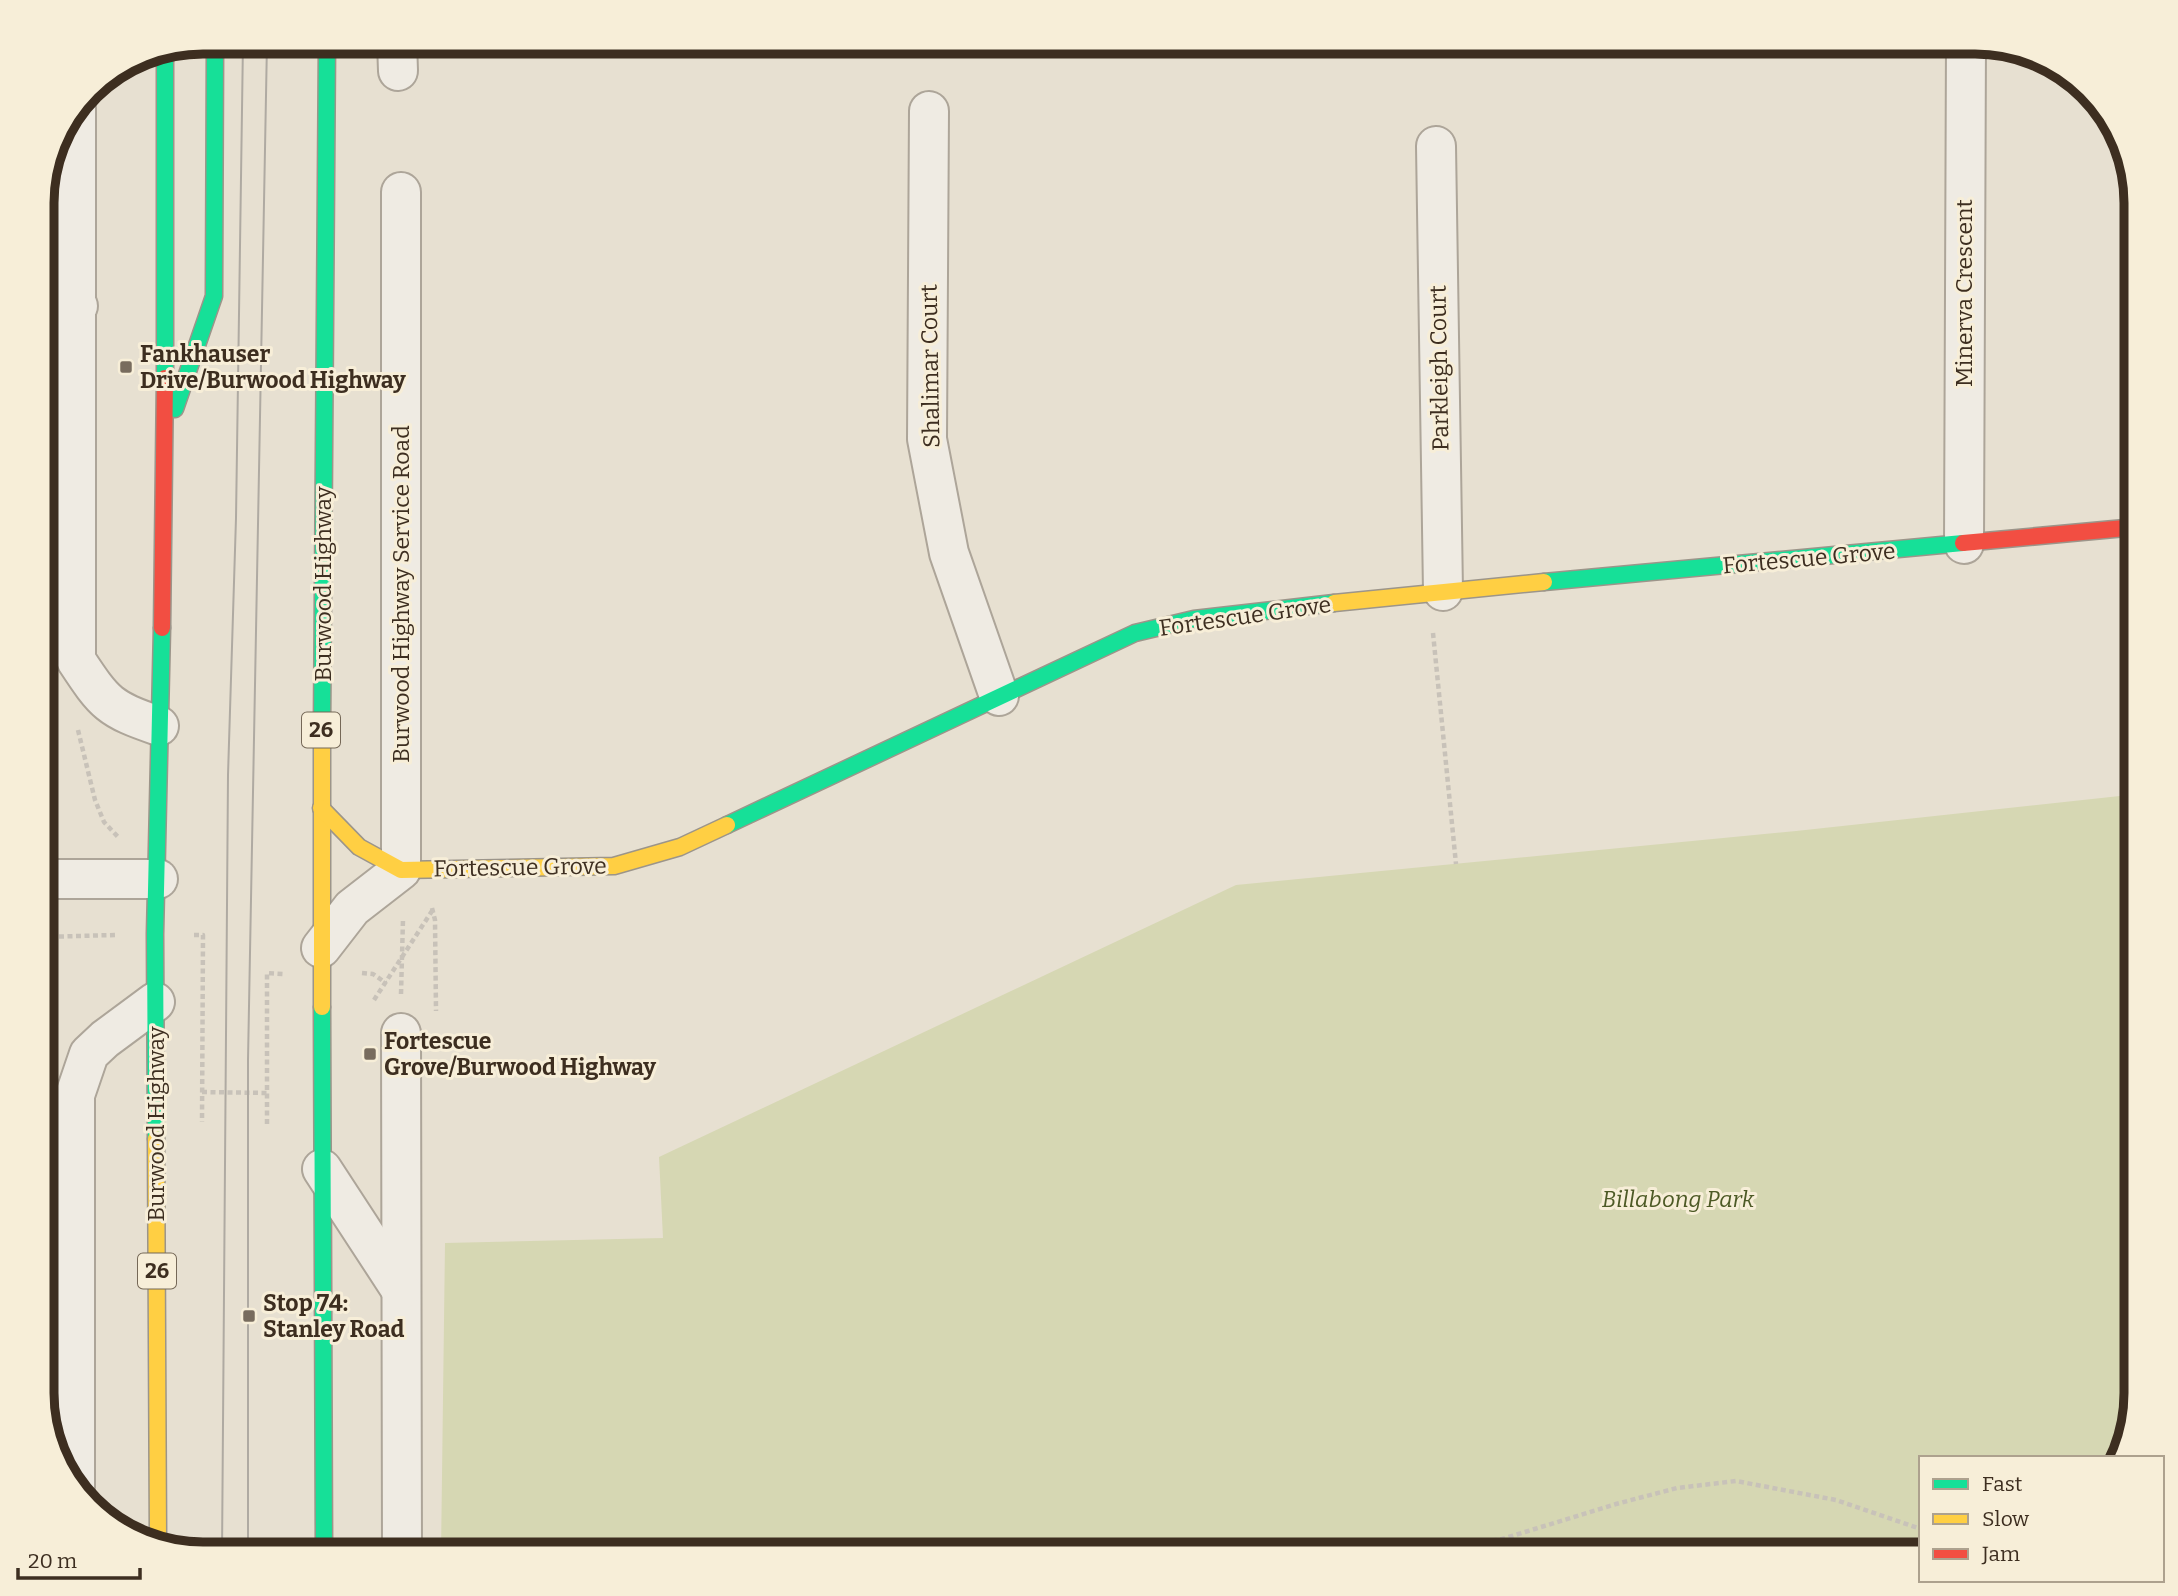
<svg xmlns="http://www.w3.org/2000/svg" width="2178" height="1596" viewBox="0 0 2178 1596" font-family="Bitter,serif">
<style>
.green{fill:#d6d7b3}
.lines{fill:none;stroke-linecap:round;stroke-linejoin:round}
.street-casing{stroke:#ada599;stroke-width:42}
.fast-casing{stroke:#9c958a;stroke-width:19}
.slow-casing{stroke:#9c958a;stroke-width:19}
.jam-casing{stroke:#9c958a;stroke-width:19}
.path{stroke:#c8c2b9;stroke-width:4.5;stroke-dasharray:5 3.5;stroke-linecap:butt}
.street{stroke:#efebe3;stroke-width:38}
.fast{stroke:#16e098;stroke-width:16}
.slow{stroke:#ffcf43;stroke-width:16}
.jam{stroke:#f24e42;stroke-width:16}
.tram{stroke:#afaaa2;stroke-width:2}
.poi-dot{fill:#786c5e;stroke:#f7eed8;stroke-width:2.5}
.labels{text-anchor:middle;stroke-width:6;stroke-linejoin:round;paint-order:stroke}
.shield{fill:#f7eed8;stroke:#756857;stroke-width:2}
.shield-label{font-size:21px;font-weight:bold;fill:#3d2e20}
.street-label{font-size:23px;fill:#3d2e20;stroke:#f7eed8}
.poi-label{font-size:23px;font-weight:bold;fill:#3d2e20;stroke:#f7eed8;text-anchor:start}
.park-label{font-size:23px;font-style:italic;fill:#4d5a26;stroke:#f7eed8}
.rim{fill:none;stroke:#3d2e20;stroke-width:9}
</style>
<rect width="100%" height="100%" fill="#e7e0d1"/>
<polygon class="green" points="2129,795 2136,796 2136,1393 2114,1458 1921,1458 1921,1554 441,1554 445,1243 663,1238 659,1157 1236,885 1796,831"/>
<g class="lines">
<g class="street-casing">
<g id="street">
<polyline points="397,42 398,71"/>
<path d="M76 108V660C105 704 109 709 159 726"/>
<polyline points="929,111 927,439 949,553 999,696"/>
<polyline points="1436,146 1443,591"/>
<polyline points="42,306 78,306"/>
<polyline points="1964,544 1966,42"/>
<polyline points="42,879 158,879"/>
<polyline points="321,948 352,908 401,870 401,192"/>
<polyline points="401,1033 402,1554"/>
<polyline points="322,1169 401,1290"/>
<polyline points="75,1487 75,1095 89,1054 105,1039 155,1002"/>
</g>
</g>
<g class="fast-casing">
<g id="fast">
<polyline points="165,50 165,378"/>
<polyline points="175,409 214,296 215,42"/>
<polyline points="1544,582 1963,543"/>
<polyline points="322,727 327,42"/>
<polyline points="727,825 1135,633 1194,619 1334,603"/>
<polyline points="322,1007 324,1554"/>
<polyline points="156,1139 155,934 162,628"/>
</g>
</g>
<g class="slow-casing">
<g id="slow">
<polyline points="1334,603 1544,582"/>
<polyline points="322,727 322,1007"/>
<polyline points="321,808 359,847 401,870 614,866 680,847 727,825"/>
<polyline points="156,1139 158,1539"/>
</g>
</g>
<g class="jam-casing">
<g id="jam">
<polyline points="1963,543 2136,527"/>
<polyline points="162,628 165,378"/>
</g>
</g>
<g class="path">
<polyline points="1433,633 1456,864"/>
<polyline points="78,730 95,800 104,822 119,838"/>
<polyline points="432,908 435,920 436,1011"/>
<polyline points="194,935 203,935 202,1122"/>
<polyline points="42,937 115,935"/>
<polyline points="362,973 373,974 386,983"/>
<polyline points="401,994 403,919"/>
<polyline points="374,1000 432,911"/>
<polyline points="202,1092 267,1093"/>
<polyline points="267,1124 267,973 283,974"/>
<polyline points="1408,1554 1502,1539 1616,1504 1677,1488 1736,1481 1836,1500 1921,1529"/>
</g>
<use href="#street" class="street"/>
<use href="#fast" class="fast"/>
<use href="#slow" class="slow"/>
<use href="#jam" class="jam"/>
<g class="tram">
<polyline points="222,1554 228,775 236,518 243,42"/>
<polyline points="248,1554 248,1060 267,42"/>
</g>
</g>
<g class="poi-dot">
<rect x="119" y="360" width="14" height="14" rx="3.5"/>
<rect x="363" y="1047" width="14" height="14" rx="3.5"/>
<rect x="242" y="1309" width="14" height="14" rx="3.5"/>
</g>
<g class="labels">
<g class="shield">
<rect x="302" y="712.5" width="38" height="35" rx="5"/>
<rect x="138" y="1253.5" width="38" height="35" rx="5"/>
</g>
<g class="shield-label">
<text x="321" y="737">26</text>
<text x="157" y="1278">26</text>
</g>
<g class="street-label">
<text transform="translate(1964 293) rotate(-90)" y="8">Minerva Crescent</text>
<text transform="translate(930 366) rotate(-91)" y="8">Shalimar Court</text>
<text transform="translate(1439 368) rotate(-91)" y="8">Parkleigh Court</text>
<text transform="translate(1809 558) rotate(-5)" y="8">Fortescue Grove</text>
<text transform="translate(323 584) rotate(-90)" y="8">Burwood Highway</text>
<text transform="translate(401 594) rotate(-90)" y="8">Burwood Highway Service Road</text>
<text transform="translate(1245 616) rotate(-8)" y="8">Fortescue Grove</text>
<text transform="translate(520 867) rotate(-1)" y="8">Fortescue Grove</text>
<text transform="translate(156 1124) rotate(-90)" y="8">Burwood Highway</text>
</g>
<g class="poi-label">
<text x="140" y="362">Fankhauser<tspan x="140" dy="26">Drive/Burwood Highway</tspan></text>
<text x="384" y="1049">Fortescue<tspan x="384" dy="26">Grove/Burwood Highway</tspan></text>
<text x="263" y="1311">Stop 74:<tspan x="263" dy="26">Stanley Road</tspan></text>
</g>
<g class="park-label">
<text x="1678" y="1207">Billabong Park</text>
</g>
</g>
<path d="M0 0H2178V1596H0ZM203 54H1975A149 149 0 0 1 2124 203V1393A149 149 0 0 1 1975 1542H203A149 149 0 0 1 54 1393V203A149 149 0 0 1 203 54Z" fill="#f7eed8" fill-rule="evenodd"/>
<path class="rim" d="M203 54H1975A149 149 0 0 1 2124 203V1393A149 149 0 0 1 1975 1542H203A149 149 0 0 1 54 1393V203A149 149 0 0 1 203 54Z"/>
<rect x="1919" y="1456" width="245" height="126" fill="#f7eed8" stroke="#ada18e" stroke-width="2"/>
<rect x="1933" y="1479" width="35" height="10" fill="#16e098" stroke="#ada18e" stroke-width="2"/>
<text x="1982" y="1491" font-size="21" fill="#3d2e20">Fast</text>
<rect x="1933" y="1514" width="35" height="10" fill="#ffcf43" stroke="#ada18e" stroke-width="2"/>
<text x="1982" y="1526" font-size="21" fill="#3d2e20">Slow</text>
<rect x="1933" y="1549" width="35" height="10" fill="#f24e42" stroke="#ada18e" stroke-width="2"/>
<text x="1982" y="1561" font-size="21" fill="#3d2e20">Jam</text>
<path d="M18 1568v10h122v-10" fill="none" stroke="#3d2e20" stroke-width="3.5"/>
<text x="28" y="1568" font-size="21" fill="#3d2e20" stroke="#f7eed8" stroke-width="5" paint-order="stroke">20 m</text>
</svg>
